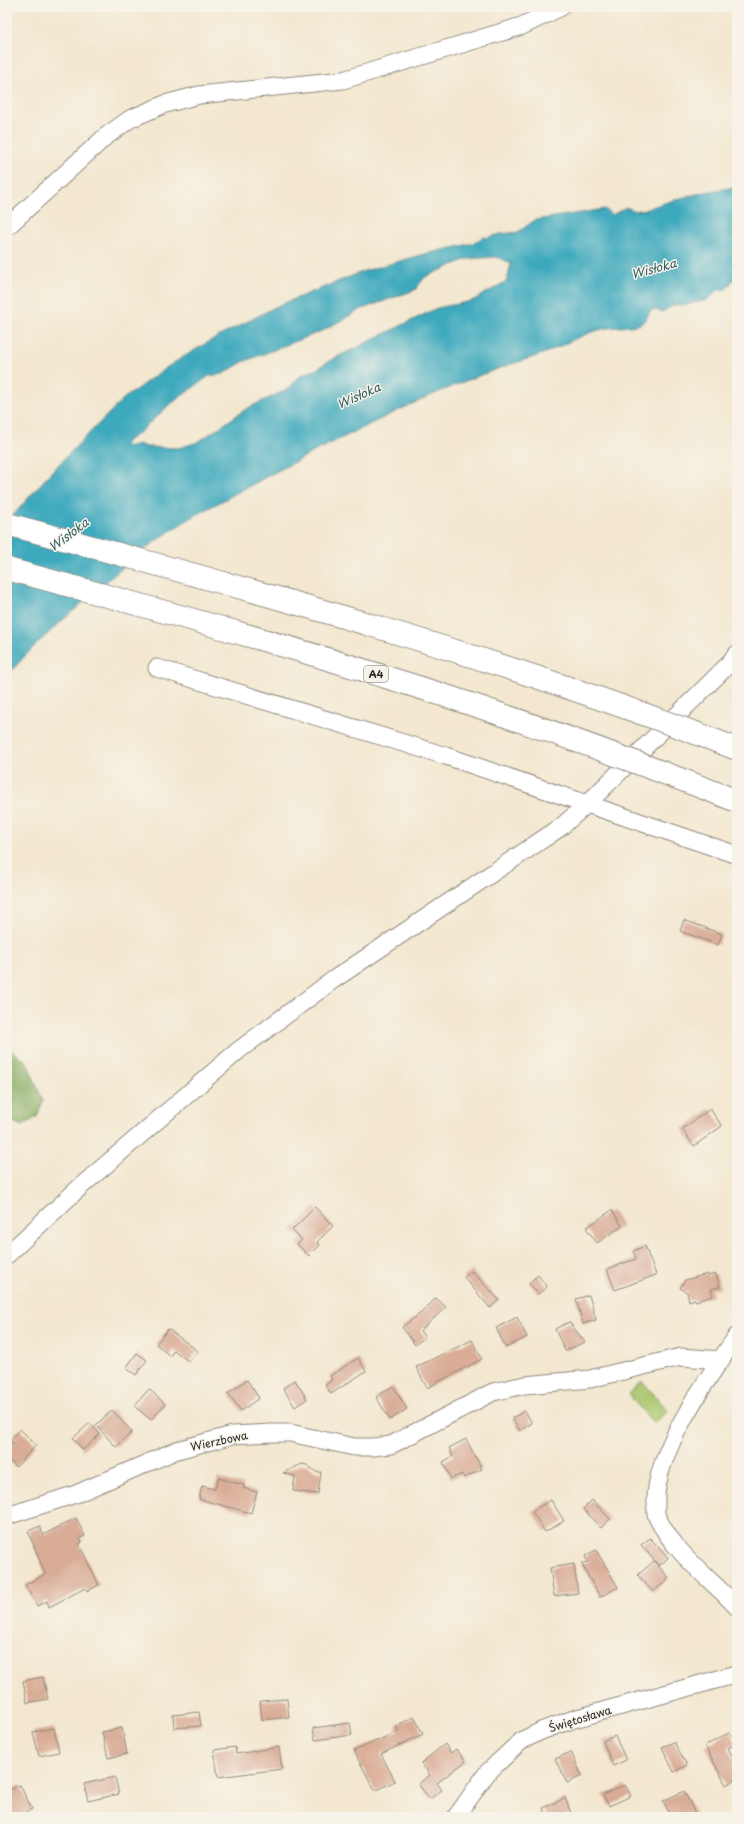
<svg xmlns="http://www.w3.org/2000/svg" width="744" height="1824" viewBox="0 0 744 1824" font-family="'Playpen Sans',sans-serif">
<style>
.green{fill:#a7c46b;stroke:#69784b}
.forest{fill:#85aa5f;stroke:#586a45}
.water{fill:#3da9bd;stroke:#346a74;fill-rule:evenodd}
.building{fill:#d9ac96}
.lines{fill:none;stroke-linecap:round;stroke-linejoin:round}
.minor-casing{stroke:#8f897d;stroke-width:19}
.minor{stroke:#fff;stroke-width:17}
.highway-bridge-casing{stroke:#8f897d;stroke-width:24;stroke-linecap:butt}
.highway-bridge{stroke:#fff;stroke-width:22}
.labels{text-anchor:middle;stroke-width:3;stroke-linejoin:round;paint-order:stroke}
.shield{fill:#f7f3e8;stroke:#686764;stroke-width:1}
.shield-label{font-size:10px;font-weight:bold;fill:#2b2b2b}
.street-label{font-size:11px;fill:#2b2b2b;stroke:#f7f3e8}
.water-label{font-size:12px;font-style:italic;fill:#325d65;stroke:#f7f3e8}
</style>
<rect width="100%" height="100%" fill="#f7f3e8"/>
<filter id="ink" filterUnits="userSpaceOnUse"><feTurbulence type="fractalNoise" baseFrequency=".025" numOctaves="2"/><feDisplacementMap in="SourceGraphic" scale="8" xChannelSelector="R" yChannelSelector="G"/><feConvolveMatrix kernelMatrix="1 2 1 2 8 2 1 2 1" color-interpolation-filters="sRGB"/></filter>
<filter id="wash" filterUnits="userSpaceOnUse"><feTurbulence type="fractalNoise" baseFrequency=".012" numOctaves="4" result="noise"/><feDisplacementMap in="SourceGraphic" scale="16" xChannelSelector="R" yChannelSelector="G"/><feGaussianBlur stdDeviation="0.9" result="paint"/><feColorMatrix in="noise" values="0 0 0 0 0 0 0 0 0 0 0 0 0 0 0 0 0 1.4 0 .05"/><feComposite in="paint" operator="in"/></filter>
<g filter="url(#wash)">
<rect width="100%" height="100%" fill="#f3e7cf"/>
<polygon class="green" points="642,1381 668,1410 654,1424 628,1394"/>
<polygon class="forest" points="7,1047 27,1062 43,1101 37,1117 22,1126 7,1119"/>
<path class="water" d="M737 187V279L731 281 730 285 726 289 718 290 707 300 685 305H674L662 312 657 310H651L645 321 640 324C627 328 612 326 599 330 576 336 555 351 531 358 467 377 404 407 344 437 306 455 270 475 233 495 211 507 189 518 169 532 137 553 109 580 80 605 54 628 28 650 7 677V522L54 469 123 399 167 367 208 342 277 306 364 271 425 254 474 243 476 240 478 242 483 236 486 238 500 234 518 232 535 220 605 209 612 215 626 207 635 211 639 210 642 211C668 200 708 190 737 187ZM496 257 511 263 507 281 472 301 437 308 327 362 317 369 304 374 296 379 290 388 246 409 198 442 178 448 146 447 139 444 125 447 127 441 139 433 168 406 209 376 223 374 243 362 322 331 362 309 415 290 425 277 467 259Z"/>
<g id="blocks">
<g class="building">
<polygon points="684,920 722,934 718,945 680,931"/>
<polygon points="710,1109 722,1126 694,1146 682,1129"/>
<polygon points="315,1207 333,1226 317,1242 320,1245 309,1256 297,1244 302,1240 292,1230"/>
<polygon points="612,1210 622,1226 597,1243 586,1228"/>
<polygon points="645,1246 656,1275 615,1290 607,1269 636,1259 633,1251"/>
<polygon points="472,1271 499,1300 490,1308 464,1277"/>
<polygon points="707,1274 707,1276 716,1274 720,1287 711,1289 713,1296 696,1301 695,1299 689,1301 687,1292 680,1288 685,1280"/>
<polygon points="538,1275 547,1287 538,1294 529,1283"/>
<polygon points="589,1295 596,1320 583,1324 576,1299"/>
<polygon points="436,1298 446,1307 420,1331 425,1337 415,1345 402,1327 421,1313"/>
<polygon points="517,1317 527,1337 506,1348 496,1328"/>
<polygon points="569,1322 585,1342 565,1351 555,1329"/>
<polygon points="168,1329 198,1351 189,1362 174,1350 170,1356 156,1344"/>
<polygon points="472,1340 482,1359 427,1388 416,1367"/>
<polygon points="137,1353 147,1360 136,1375 126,1368"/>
<polygon points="358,1358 366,1371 331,1394 325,1385 332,1380 330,1376"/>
<polygon points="247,1380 259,1398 241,1411 228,1393"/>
<polygon points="295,1380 307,1399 295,1407 283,1388"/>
<polygon points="393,1386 407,1409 390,1420 376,1397"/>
<polygon points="149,1389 165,1404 151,1420 134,1406"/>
<polygon points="112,1410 132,1432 116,1447 96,1425"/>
<polygon points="525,1411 532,1423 520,1431 512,1418"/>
<polygon points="90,1423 100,1434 83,1450 73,1438"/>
<polygon points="20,1429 36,1445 16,1467 7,1459 7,1449 13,1443 9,1440"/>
<polygon points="466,1439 482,1469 464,1478 462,1474 451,1479 443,1462 453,1456 449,1448"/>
<polygon points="302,1464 307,1465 316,1472 321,1472 318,1494 293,1491 295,1476 283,1473"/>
<polygon points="218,1478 244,1485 243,1488 257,1492 251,1513 199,1499 202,1486 215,1489"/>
<polygon points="551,1500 564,1521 545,1532 532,1511"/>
<polygon points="592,1500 610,1519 601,1528 583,1509"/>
<polygon points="76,1518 85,1536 80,1538 82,1542 79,1544 99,1585 87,1591 85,1588 49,1607 47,1601 37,1606 25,1585 45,1574 28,1531 40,1526 43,1535"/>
<polygon points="650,1538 668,1558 659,1566 641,1545"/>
<polygon points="596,1550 618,1587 600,1597 581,1563 588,1562 585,1556"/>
<polygon points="654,1561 669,1578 653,1592 638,1575"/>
<polygon points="574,1564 578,1593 554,1596 550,1568"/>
<polygon points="43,1677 48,1699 27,1703 23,1681"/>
<polygon points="287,1699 289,1717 262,1720 260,1701"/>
<polygon points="199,1712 201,1726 174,1728 173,1715"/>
<polygon points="414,1717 423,1734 381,1754 395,1781 375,1791 354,1751 399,1731 396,1726"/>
<polygon points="350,1723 352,1735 315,1740 313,1728"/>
<polygon points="54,1728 59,1752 39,1756 33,1732"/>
<polygon points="122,1728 127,1754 108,1758 102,1732"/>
<polygon points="730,1732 737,1744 728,1748 737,1765 737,1779 726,1785 705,1746"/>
<polygon points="615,1736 626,1760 613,1766 603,1741"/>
<polygon points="674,1742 687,1765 674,1772 662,1747"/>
<polygon points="445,1744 451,1753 456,1749 466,1761 437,1783 442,1790 430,1799 418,1784 430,1775 421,1763"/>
<polygon points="235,1747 236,1754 279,1747 282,1769 218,1777 214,1750"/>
<polygon points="571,1752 582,1776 567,1783 555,1759"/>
<polygon points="115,1777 119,1794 88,1801 84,1784"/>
<polygon points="20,1785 32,1809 16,1817 7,1817 7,1791"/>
<polygon points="625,1785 631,1796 609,1806 603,1795"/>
<polygon points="684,1791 695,1813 687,1817 671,1817 663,1801"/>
<polygon points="565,1798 571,1813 562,1817 547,1817 543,1808"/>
</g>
</g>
</g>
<g filter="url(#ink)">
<use href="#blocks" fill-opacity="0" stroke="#8f897d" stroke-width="1"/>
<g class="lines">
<g class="minor-casing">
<g id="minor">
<polyline points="7,227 105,137 130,119 165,104 199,95 343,80 522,26 561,7"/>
<polyline points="157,668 446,756 737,855"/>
<polyline points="7,1255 80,1187 239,1050 333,980 561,827 587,804 723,670 737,654"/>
<path d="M737 1336C709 1376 654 1453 656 1502 656 1507 655 1513 657 1517 675 1554 710 1578 737 1607"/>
<polyline points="7,1516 76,1494 177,1450 233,1435 271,1433 290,1433 354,1447 373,1447 391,1445 493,1392 525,1385 590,1379 681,1357 721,1360"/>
<polyline points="456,1817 487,1773 521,1741 541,1731 574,1719 737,1674"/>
</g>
</g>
<use href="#minor" class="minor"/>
<g class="highway-bridge-casing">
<g id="highway-bridge">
<path d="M7 524C254 590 498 656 737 749"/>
<path d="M7 569C135 603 262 638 389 678 506 714 622 756 737 801"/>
</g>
</g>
<use href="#highway-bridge" class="highway-bridge"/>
</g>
</g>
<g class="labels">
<rect class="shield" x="364" y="666" width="24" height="16" rx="3"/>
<g class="shield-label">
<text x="376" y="678">A4</text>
</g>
<g class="street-label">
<text transform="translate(219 1441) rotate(-12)" y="4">Wierzbowa</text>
<text transform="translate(580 1719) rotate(-17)" y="4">Świętosława</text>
</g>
<g class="water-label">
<text transform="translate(654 269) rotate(-15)" y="4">Wisłoka</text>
<text transform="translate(359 396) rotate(-24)" y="4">Wisłoka</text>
<text transform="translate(69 535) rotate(-37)" y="4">Wisłoka</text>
</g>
</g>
<rect width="744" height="1824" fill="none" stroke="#f7f3e8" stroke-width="24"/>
</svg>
